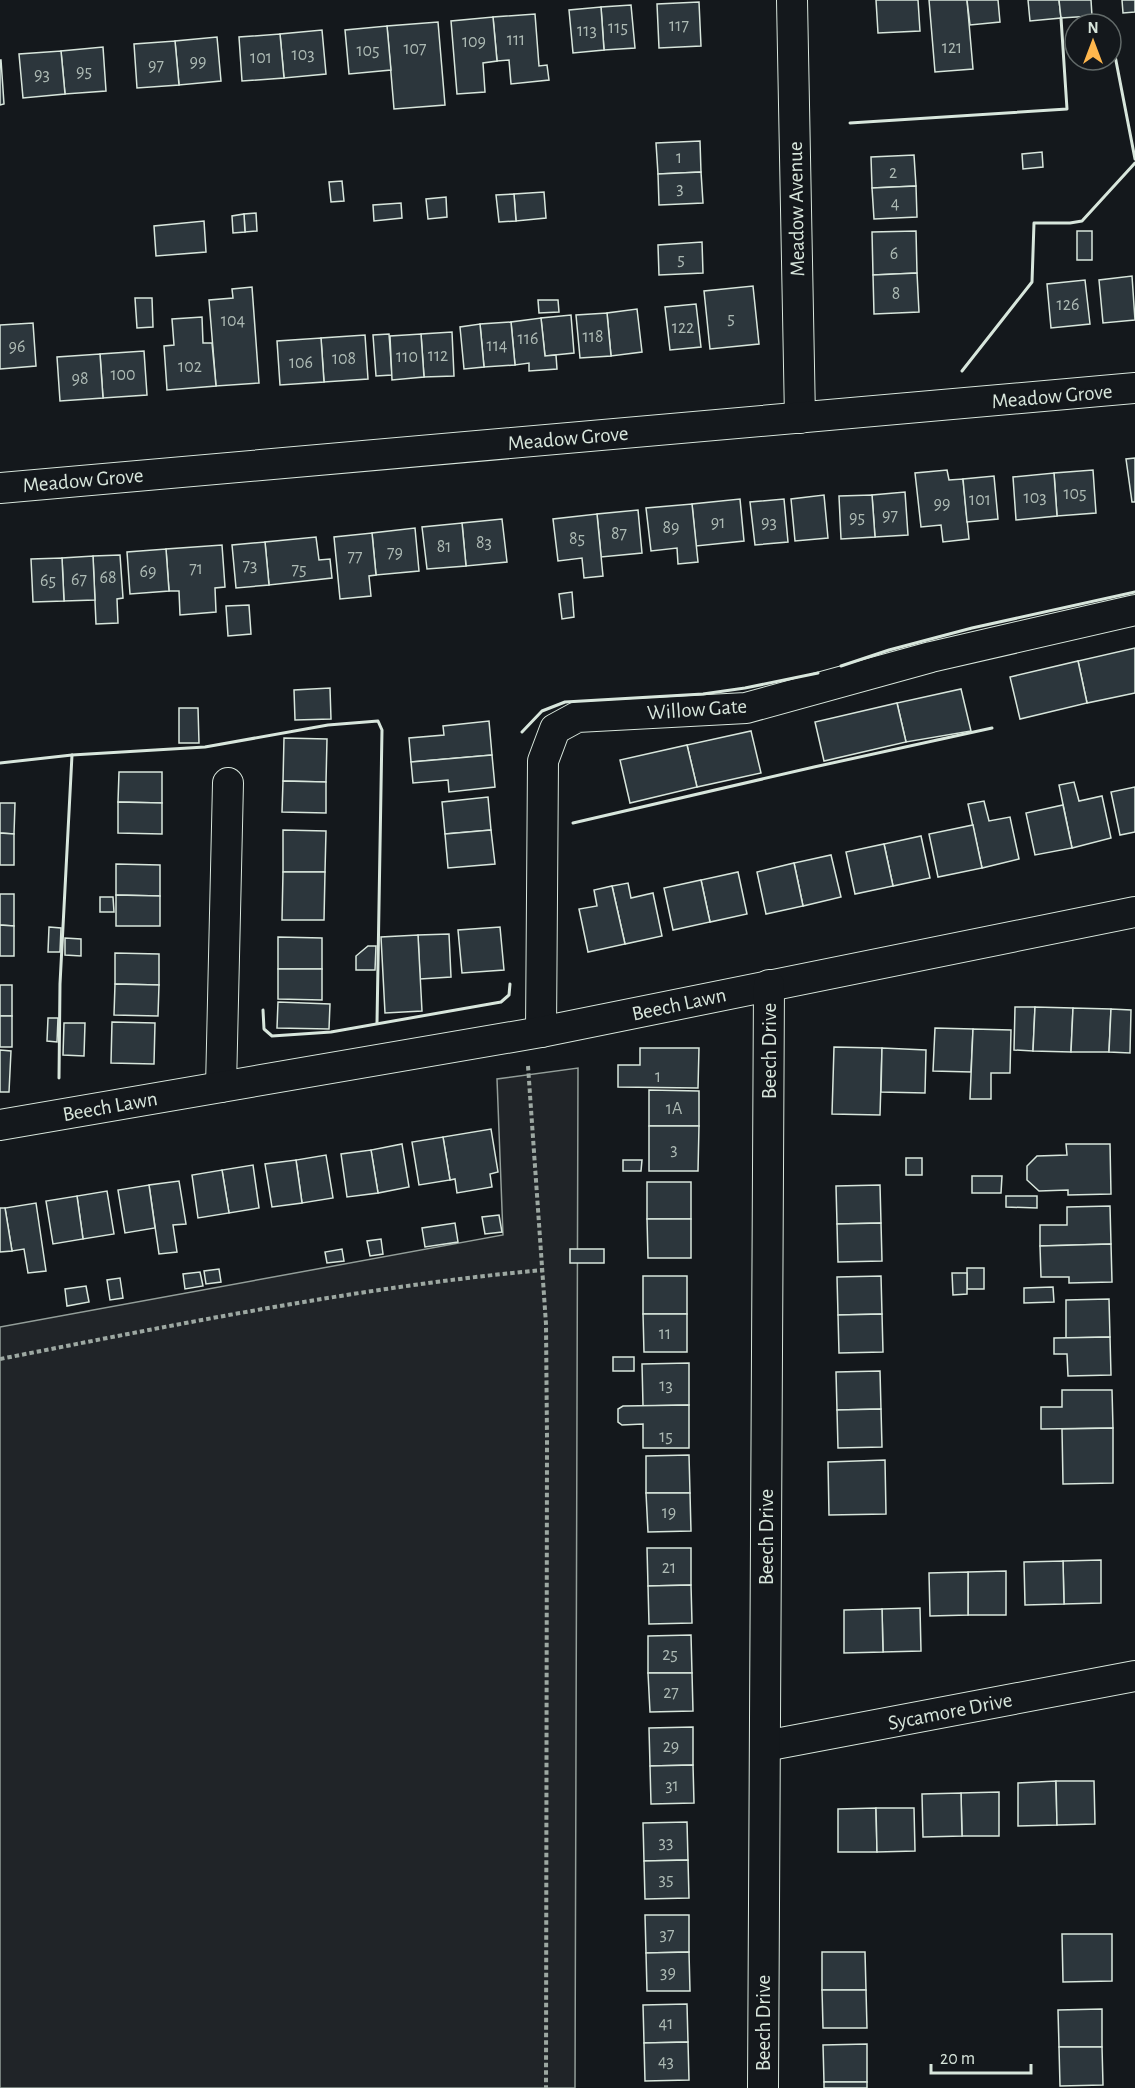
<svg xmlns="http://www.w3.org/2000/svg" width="1135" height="2088" viewBox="0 0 1135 2088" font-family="'Alegreya Sans',sans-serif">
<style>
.green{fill:#202428;stroke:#939e99;stroke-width:1.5}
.building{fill:#2c363c;stroke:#d8e6dc;stroke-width:1.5}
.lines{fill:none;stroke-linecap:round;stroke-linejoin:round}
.street-casing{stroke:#d8e6dc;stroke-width:32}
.path{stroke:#9da8a2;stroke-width:4;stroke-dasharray:4.5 3;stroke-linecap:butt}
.street{stroke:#14181c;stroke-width:30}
.wall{stroke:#d8e6dc;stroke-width:3}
.labels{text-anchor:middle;stroke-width:4.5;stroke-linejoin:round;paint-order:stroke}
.number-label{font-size:18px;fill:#adbab4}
.street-label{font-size:21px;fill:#d8e6dc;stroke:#14181c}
</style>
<rect width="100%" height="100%" fill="#14181c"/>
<polygon class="green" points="578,1068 575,2088 0,2088 0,1327 503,1235 497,1079"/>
<g class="building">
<polygon points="876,0 918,0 920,31 878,33"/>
<polygon points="929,0 967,0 973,69 935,72"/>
<polygon points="967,0 998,0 1000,22 970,25"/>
<polygon points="1028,0 1059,0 1061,18 1030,21"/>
<polygon points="1059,0 1091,0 1092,16 1061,18"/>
<polygon points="1122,0 1135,0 1135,12 1123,13"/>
<polygon points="699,2 701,46 659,48 657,4"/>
<polygon points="631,5 635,48 604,50 601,7"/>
<polygon points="601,7 604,50 573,53 569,10"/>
<polygon points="535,14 539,66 547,65 549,80 511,84 509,60 497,61 493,17"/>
<polygon points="493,17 497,61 483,63 485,92 457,94 451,21"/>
<polygon points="438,22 445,105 394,109 387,26"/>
<polygon points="387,26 391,70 349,74 345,30"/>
<polygon points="322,30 326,74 284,78 280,34"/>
<polygon points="280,34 284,78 242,81 239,37"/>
<polygon points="217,37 221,81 179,85 175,41"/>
<polygon points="175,41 179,85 137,88 134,44"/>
<polygon points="103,47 106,91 65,94 61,51"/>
<polygon points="61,51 65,94 23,98 19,54"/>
<polygon points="1,60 4,104 0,105 0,60"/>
<polygon points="700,141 701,172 658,174 656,143"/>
<polygon points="1042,152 1043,167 1023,169 1022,154"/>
<polygon points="914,155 916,186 872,188 871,157"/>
<polygon points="701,172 703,203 659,205 658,174"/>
<polygon points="342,181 344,201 331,202 329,182"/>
<polygon points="916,186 917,217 874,219 872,188"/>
<polygon points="544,192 546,218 516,221 514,194"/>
<polygon points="514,194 516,221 499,222 496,195"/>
<polygon points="446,197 447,217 428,219 426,199"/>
<polygon points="401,203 402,218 374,221 373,205"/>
<polygon points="256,213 257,231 245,232 244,214"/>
<polygon points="244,214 245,232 233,233 232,216"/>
<polygon points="204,221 206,252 156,256 154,226"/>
<polygon points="916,231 917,273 873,275 872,232"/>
<rect x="1077" y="231" width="15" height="29"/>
<polygon points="702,242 703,273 659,275 658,245"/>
<polygon points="917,273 919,312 874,314 873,275"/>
<polygon points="1132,276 1135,320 1103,323 1099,280"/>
<polygon points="1085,280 1090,324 1051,328 1047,284"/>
<polygon points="753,286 759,344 710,349 704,291"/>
<polygon points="252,287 259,383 216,386 209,300 233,298 232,289"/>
<polygon points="135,298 152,298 153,327 137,328"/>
<polygon points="538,300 558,300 559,312 539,313"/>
<polygon points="696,304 701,347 670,350 665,307"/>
<polygon points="637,309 642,352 611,356 607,313"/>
<polygon points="607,313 611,356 580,358 576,315"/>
<polygon points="571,315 574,353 545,356 541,318"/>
<polygon points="202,317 203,343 212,343 216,386 167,390 164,346 174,345 172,319"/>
<polygon points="541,318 545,356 556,355 557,369 529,371 529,363 515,365 511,322"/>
<polygon points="511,322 515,365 484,367 480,324"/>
<polygon points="33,323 36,366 0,369 0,325"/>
<polygon points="480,324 484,367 464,369 460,327"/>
<polygon points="452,332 454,376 424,377 421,334"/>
<polygon points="389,334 392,375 376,376 373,335"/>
<polygon points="421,334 424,377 392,380 390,336"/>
<polygon points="365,335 368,379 324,382 321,338"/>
<polygon points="321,338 324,382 280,385 277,341"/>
<polygon points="144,351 147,395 103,398 100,354"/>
<polygon points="100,354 103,398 60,401 57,357"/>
<polygon points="1135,458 1135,502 1132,502 1126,459"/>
<polygon points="947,470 949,480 963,479 969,539 943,542 941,525 921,527 915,473"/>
<polygon points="1093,470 1096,513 1057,516 1054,473"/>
<polygon points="1054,473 1057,516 1016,520 1013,477"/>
<polygon points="994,476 998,519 967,522 963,479"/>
<polygon points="905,492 908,535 875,537 872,495"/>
<polygon points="824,495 828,538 795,541 791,499"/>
<polygon points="872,495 875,537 841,539 839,496"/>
<polygon points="740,499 744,541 696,546 692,504"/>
<polygon points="784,499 788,542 755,545 750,502"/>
<polygon points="692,504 698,562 678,564 677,548 651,551 646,508"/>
<polygon points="638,510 642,553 601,557 597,514"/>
<polygon points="597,514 603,576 584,578 582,558 558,561 553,519"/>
<polygon points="502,519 507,562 466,566 462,523"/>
<polygon points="462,523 466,566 427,569 422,527"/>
<polygon points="415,528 419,571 376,575 372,533"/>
<polygon points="372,533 376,575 369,576 371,596 340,599 334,537"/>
<polygon points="316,537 319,560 330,559 332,578 269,585 265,542"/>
<polygon points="265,542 269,585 236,588 232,545"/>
<polygon points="222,545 225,587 215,588 216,612 180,615 179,591 169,591 166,549"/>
<polygon points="166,549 169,591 130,594 127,552"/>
<polygon points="120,555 123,598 117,599 118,623 96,624 93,556"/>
<polygon points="93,556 95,600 64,601 62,558"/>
<polygon points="62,558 64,601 33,602 31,559"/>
<polygon points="572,592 574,617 562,619 559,594"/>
<polygon points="249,605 251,634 228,636 226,606"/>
<polygon points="1135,648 1135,693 1087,703 1078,661"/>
<polygon points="1078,661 1087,703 1020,719 1010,677"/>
<polygon points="330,688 331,719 295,720 294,690"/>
<polygon points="961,689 971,731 906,742 897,703"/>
<polygon points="897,703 906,742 824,761 815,722"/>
<polygon points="179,708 198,708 199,743 179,743"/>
<polygon points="489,721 492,755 411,762 409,738 444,735 443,726"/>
<polygon points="751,731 761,773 697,787 687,745"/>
<polygon points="284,738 327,739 326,782 283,781"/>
<polygon points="687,745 697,787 630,803 620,760"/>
<polygon points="492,755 495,787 449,792 448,780 413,783 411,762"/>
<polygon points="119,772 162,772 162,803 118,802"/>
<polygon points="283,781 326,782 326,813 282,812"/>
<polygon points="1074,782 1079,801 1102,796 1111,838 1072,848 1059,785"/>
<polygon points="1135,787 1135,832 1120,835 1111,792"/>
<polygon points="488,797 491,830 445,834 442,802"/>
<polygon points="984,801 989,821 1010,817 1019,859 982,868 968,804"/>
<polygon points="118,802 162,803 162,834 118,833"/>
<polygon points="0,803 15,803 14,834 0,833"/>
<polygon points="1063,805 1072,848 1035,855 1026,813"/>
<polygon points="973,825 982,868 938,877 929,834"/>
<polygon points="283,830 326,831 325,872 283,872"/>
<polygon points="491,830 495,864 448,868 445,834"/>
<polygon points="0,833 14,834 14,865 0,865"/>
<polygon points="921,836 930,878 893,886 884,844"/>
<polygon points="884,844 893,886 855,894 846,852"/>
<polygon points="831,855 841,897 803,906 794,863"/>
<polygon points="794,863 803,906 766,914 757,872"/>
<polygon points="116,864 160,865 160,896 116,895"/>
<polygon points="283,872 325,872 324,920 282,920"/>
<polygon points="738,872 747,914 710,922 701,880"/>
<polygon points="701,880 710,922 673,930 664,888"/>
<polygon points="628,883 631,898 653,893 662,936 625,944 612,886"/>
<polygon points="612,886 625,944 588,952 579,909 597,906 594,890"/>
<polygon points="0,894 14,894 14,926 0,925"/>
<polygon points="116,895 160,896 160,926 116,926"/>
<polygon points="100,897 113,897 114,912 100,912"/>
<polygon points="0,925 14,926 14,956 0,956"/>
<polygon points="49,927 61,928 60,952 48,952"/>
<polygon points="500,927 504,970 462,973 458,930"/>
<polygon points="449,934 451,977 420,979 418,935"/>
<polygon points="418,935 422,1011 385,1013 381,937"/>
<polygon points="278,937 322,938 322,969 278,969"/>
<polygon points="65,938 81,939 81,956 65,955"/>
<polygon points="368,946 376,946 375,970 356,970 356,956"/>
<polygon points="115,953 159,954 159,985 115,984"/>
<polygon points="278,969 322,969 322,1000 278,999"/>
<polygon points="115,984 159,985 158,1016 114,1015"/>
<rect x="0" y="985" width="12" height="31"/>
<polygon points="278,1002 330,1004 329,1029 277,1028"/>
<polygon points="1015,1007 1035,1007 1033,1051 1014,1050"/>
<polygon points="1035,1007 1073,1008 1071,1052 1033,1051"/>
<polygon points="1073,1008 1111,1009 1109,1052 1071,1052"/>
<polygon points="1111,1009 1131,1010 1130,1053 1109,1052"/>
<rect x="0" y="1016" width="12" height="31"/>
<polygon points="48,1018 58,1018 57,1042 47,1041"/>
<polygon points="112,1022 155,1023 154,1064 111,1063"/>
<polygon points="64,1023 85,1023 84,1056 63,1055"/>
<polygon points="935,1028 973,1029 971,1072 933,1071"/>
<polygon points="973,1029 1011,1030 1010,1073 991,1073 991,1099 970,1099"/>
<polygon points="834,1047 882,1048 880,1115 832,1114"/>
<polygon points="640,1048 699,1048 698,1088 618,1087 618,1065 640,1065"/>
<polygon points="882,1048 926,1050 925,1093 881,1092"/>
<polygon points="0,1050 11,1051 9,1092 0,1092"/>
<polygon points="649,1090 699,1091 699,1126 649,1126"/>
<polygon points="649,1126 699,1126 698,1171 649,1171"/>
<polygon points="491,1129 498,1172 490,1174 492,1187 457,1193 455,1179 450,1180 443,1137"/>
<polygon points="443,1137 450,1180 419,1185 412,1142"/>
<polygon points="402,1144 409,1187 378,1193 371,1150"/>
<polygon points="1066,1144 1110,1144 1111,1194 1068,1195 1068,1190 1039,1191 1027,1180 1027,1166 1037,1156 1067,1155"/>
<polygon points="371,1150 378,1193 347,1197 341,1154"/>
<polygon points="326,1155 333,1198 302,1203 296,1160"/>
<rect x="906" y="1158" width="16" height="17"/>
<polygon points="296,1160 302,1203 272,1207 265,1164"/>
<polygon points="623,1160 642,1160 641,1171 623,1171"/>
<polygon points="253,1165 259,1208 229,1213 222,1170"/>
<polygon points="222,1170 229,1213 198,1218 192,1175"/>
<polygon points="972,1176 1002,1176 1001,1193 972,1193"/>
<polygon points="179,1181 186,1224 173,1225 177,1252 159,1254 149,1185"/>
<rect x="647" y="1182" width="44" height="37"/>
<polygon points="149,1185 155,1228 125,1233 118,1190"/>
<polygon points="880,1185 881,1223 837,1224 836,1186"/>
<polygon points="107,1191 114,1234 83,1239 77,1196"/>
<polygon points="77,1196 83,1239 53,1244 46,1201"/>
<polygon points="1006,1196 1037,1196 1037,1208 1006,1207"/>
<polygon points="36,1203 46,1271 28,1273 24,1249 12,1251 5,1208"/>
<polygon points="1110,1206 1111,1244 1040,1246 1040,1225 1067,1225 1067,1207"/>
<polygon points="0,1208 5,1208 12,1251 0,1252"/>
<polygon points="499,1215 502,1232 485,1234 482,1217"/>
<polygon points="647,1219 691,1219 691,1258 648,1258"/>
<polygon points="455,1223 458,1242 425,1247 422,1228"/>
<polygon points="881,1223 882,1261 838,1262 837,1224"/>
<polygon points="381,1239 383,1254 370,1256 367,1241"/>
<polygon points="1111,1244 1112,1282 1069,1283 1069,1277 1041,1277 1040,1246"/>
<polygon points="342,1249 344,1261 327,1263 325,1252"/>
<rect x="570" y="1249" width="34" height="14"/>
<rect x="967" y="1268" width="17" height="21"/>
<polygon points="219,1269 221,1282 206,1284 204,1271"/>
<polygon points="200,1272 203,1286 185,1289 183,1274"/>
<polygon points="952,1273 967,1273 967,1294 953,1295"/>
<rect x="643" y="1276" width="44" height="38"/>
<polygon points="881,1276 882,1314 838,1315 837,1277"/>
<polygon points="120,1278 123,1298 110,1300 107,1280"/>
<polygon points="86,1286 89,1302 67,1306 65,1289"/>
<polygon points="1053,1287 1054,1302 1024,1303 1024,1288"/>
<polygon points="1109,1299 1110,1337 1066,1338 1066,1300"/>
<polygon points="643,1314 687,1314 687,1352 644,1352"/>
<polygon points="882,1314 883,1352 839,1353 838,1315"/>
<polygon points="1110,1337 1111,1375 1068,1376 1067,1354 1054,1354 1054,1338"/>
<rect x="613" y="1357" width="21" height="14"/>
<polygon points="689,1363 689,1405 643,1406 642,1364"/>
<polygon points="880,1371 881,1409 837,1410 836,1372"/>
<polygon points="1062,1390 1112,1390 1113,1428 1041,1429 1041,1407 1062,1407"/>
<polygon points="689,1405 689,1448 643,1448 643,1424 622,1425 618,1422 618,1409 623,1406"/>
<polygon points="881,1409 882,1447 838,1448 837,1410"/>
<polygon points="1113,1428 1113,1483 1063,1484 1062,1429"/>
<polygon points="689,1455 690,1493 646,1493 646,1456"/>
<polygon points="885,1460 886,1514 829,1515 828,1462"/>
<polygon points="646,1493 690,1493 691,1531 648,1532"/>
<polygon points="647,1548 691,1548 691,1585 648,1586"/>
<polygon points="1101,1560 1101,1603 1064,1604 1063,1561"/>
<polygon points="1063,1561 1064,1604 1025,1605 1024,1562"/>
<polygon points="1006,1571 1006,1615 968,1615 968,1572"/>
<polygon points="968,1572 968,1615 930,1616 929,1573"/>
<polygon points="691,1585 692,1623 649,1624 648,1586"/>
<polygon points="920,1608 921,1651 883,1652 882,1609"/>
<polygon points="882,1609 883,1652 844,1653 844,1610"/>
<polygon points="691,1635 692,1673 648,1673 648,1636"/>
<polygon points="648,1673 692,1673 693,1711 650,1712"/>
<polygon points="693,1727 693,1765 650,1766 649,1728"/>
<polygon points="693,1765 694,1803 651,1804 650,1766"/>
<polygon points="1056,1781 1057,1825 1018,1826 1018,1783"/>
<polygon points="1056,1781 1094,1781 1095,1824 1057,1825"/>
<polygon points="999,1792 999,1836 962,1836 961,1793"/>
<polygon points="961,1793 962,1836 923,1837 922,1794"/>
<polygon points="876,1808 877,1852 838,1852 838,1809"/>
<polygon points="876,1808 914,1808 915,1851 877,1852"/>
<polygon points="687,1822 688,1860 644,1861 643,1823"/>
<polygon points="688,1860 689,1898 645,1899 644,1861"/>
<polygon points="645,1915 689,1915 689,1952 646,1953"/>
<polygon points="1062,1934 1112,1934 1112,1981 1063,1982"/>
<polygon points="689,1952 690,1991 647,1991 646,1953"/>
<polygon points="822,1952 865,1952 866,1990 822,1990"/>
<polygon points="822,1990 866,1990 867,2028 823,2028"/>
<polygon points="687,2004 688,2042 644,2043 643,2005"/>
<polygon points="1102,2009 1102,2047 1059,2047 1058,2010"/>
<polygon points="688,2042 689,2080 645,2081 644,2043"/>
<polygon points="867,2044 867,2082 824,2082 823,2045"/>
<polygon points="1059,2047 1102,2047 1103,2085 1060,2086"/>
<rect x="824" y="2082" width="43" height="6"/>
</g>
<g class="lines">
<g class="street-casing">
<g id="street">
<polyline points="792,0 800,418"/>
<polyline points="0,488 1135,388"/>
<polyline points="541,1032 543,761 555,729 577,717 746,708 931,657 1135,610"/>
<polyline points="221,1087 228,783"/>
<polyline points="0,1125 541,1032 1135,912"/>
<polyline points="765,1746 1135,1676"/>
<polyline points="763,2088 769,985"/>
</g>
</g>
<g class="path">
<polyline points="528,1066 546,1324 547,1438 546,2088"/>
<path d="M0 1359C179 1324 360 1287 542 1270"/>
</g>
<use href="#street" class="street"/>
<g class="wall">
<polyline points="1108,22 1109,24"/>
<polyline points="1111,35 1135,159"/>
<polyline points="850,123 1067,109 1061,18"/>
<polyline points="962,371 1032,282 1034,223 1070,223 1082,221 1135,163"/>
<polyline points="841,666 889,650 972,628 1135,592"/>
<polyline points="522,732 542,711 565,702 703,694 745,688 818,673"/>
<polyline points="72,755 205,747 328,725 378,721 382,730 377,1023"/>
<polyline points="0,763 72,755 60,984 59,1078"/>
<polyline points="573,823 814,767 992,728"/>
<polyline points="263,1010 264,1029 272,1036 331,1032 501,1002 509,995 510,984"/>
</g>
</g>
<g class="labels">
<g class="number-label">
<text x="679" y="31">117</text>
<text x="618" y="33">115</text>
<text x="587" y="36">113</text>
<text x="516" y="45">111</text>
<text x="474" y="47">109</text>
<text x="952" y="53">121</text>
<text x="415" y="54">107</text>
<text x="368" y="56">105</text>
<text x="303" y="60">103</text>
<text x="261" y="63">101</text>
<text x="198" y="67">99</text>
<text x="156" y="71">97</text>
<text x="84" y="77">95</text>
<text x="42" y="80">93</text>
<text x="679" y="163">1</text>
<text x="893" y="178">2</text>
<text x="680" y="194">3</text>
<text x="895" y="209">4</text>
<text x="894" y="259">6</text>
<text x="681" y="265">5</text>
<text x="896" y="299">8</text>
<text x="1068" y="310">126</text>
<text x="731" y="324">5</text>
<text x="233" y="326">104</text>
<text x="683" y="333">122</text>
<text x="593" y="342">118</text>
<text x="528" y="344">116</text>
<text x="497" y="351">114</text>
<text x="17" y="352">96</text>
<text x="438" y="361">112</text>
<text x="407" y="362">110</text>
<text x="344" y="364">108</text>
<text x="301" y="368">106</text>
<text x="190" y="372">102</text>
<text x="123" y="380">100</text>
<text x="80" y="384">98</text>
<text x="1075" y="499">105</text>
<text x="1035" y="503">103</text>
<text x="980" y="505">101</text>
<text x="942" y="509">99</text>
<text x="890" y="521">97</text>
<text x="857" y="523">95</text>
<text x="718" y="528">91</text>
<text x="769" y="528">93</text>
<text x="671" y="533">89</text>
<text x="619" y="539">87</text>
<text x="577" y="544">85</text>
<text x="484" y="548">83</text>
<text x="444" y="552">81</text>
<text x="395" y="558">79</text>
<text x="355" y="562">77</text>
<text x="250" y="571">73</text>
<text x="196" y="574">71</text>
<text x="299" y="575">75</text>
<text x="148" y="577">69</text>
<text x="108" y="583">68</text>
<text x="79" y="585">67</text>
<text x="48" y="586">65</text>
<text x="658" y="1082">1</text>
<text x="674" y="1114">1A</text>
<text x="674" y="1155">3</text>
<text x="665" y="1339">11</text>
<text x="666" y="1391">13</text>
<text x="666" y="1442">15</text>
<text x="669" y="1518">19</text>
<text x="669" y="1573">21</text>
<text x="670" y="1660">25</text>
<text x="671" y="1698">27</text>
<text x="671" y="1752">29</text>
<text x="672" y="1791">31</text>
<text x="666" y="1848">33</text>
<text x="666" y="1885">35</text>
<text x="667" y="1940">37</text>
<text x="668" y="1978">39</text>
<text x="666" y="2029">41</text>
<text x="666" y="2067">43</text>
</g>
<g class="street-label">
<text transform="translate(796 209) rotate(-91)" y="7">Meadow Avenue</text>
<text transform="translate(1052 396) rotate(-5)" y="7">Meadow Grove</text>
<text transform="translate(568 438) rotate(-5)" y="7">Meadow Grove</text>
<text transform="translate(83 480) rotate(-5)" y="7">Meadow Grove</text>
<text transform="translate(697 709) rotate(-4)" y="7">Willow Gate</text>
<text transform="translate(679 1004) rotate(-12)" y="7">Beech Lawn</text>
<text transform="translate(769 1051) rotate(-90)" y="7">Beech Drive</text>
<text transform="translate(110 1106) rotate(-10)" y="7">Beech Lawn</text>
<text transform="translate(766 1537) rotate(-90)" y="7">Beech Drive</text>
<text transform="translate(950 1711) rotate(-11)" y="7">Sycamore Drive</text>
<text transform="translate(763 2023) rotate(-90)" y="7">Beech Drive</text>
</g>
</g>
<g transform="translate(1093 42)"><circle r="28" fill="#14181c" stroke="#626a69" stroke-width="1.5"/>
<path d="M0-4.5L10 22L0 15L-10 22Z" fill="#ffb74d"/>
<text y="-9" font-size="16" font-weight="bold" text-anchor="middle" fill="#d8e6dc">N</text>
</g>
<path d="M931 2064v9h100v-9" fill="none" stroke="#d8e6dc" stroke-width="3"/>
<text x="940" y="2064" font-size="18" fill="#d8e6dc" stroke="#14181c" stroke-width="4.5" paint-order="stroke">20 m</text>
</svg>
